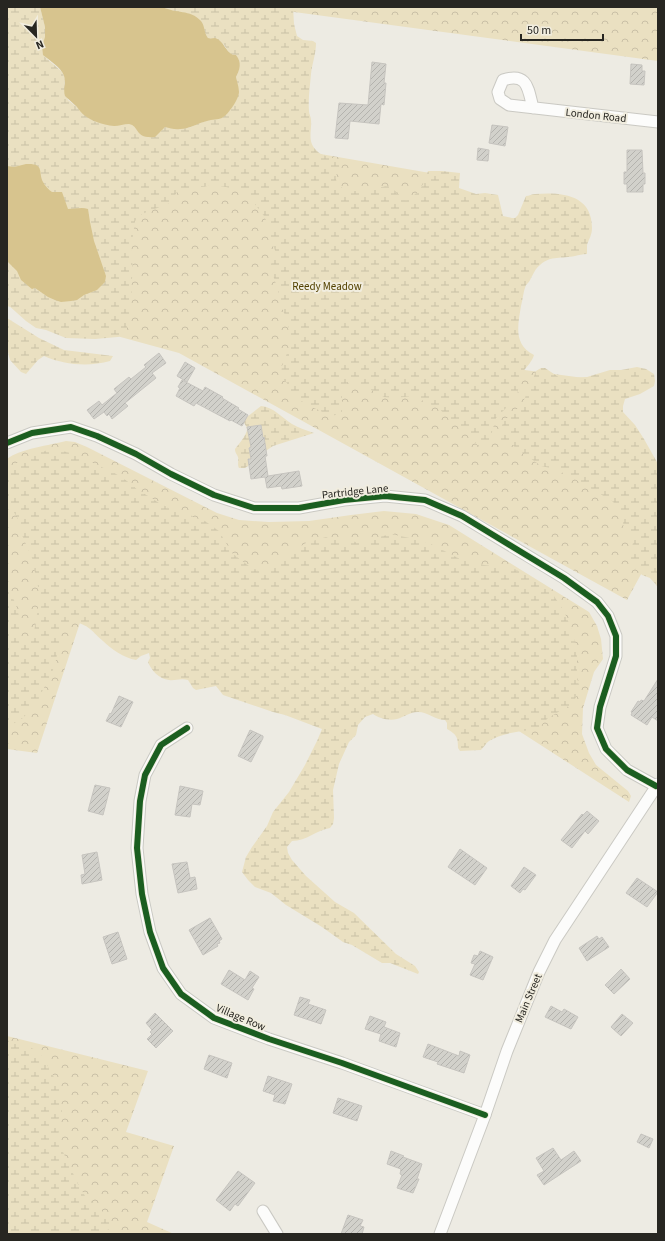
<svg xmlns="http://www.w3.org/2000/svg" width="665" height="1241" viewBox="0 0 665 1241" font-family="'Source Sans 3',sans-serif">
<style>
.forest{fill:url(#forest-crowns)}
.wetland{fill:url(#wetland-marsh)}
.water{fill:#d7c48e}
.building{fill:url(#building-hatch);stroke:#c6c4bf}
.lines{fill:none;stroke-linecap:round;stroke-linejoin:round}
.minor-casing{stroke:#cac9c3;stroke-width:13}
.minor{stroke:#fcfcfb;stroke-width:11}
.cycleway-casing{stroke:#f1eddf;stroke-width:8}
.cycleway{stroke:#1b5e20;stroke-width:6}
.labels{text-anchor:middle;stroke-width:4;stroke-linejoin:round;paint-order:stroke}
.street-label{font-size:11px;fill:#272621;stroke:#f1eddf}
.park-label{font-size:11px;fill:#524101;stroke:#f1eddf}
</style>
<defs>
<pattern id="forest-crowns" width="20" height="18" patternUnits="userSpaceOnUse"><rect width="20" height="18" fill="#eae0c1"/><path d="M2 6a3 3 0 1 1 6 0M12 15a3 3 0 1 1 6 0" fill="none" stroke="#c9c0a6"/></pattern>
<pattern id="wetland-marsh" width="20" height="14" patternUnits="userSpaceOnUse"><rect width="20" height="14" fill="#eae0c1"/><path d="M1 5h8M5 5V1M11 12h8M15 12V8" fill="none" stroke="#c9c0a6"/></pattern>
<pattern id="building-hatch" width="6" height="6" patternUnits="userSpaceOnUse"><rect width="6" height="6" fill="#d2d1cb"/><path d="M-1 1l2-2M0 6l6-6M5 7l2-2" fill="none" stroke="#b4b3ae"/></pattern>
</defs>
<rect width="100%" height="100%" fill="#edebe3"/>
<g class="forest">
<polygon points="257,7 658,7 658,61"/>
<polygon points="7,93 309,152 430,173 481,364 591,379 658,543 627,600 179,353 7,306"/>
<path d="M66 441 75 442 87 447 217 513 239 520 269 522 309 521 351 515 384 511 416 514 449 525 589 612 597 626 601 639 603 659 594 672 583 708 582 734 589 753 596 765 628 791 631 796 629 802 398 653 104 550 37 753 7 749V459C19 449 51 445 66 441Z"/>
<polygon points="7,1036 148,1071 126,1132 174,1146 147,1222 174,1234 7,1234"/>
</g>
<g class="wetland">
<path d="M7 7H40L45 27V38L42 46 45 57 61 71 63 74 65 79 64 84 68 100 79 109 81 112 93 121 113 126 130 124 155 137 165 127 180 129H185L191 127 200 123 212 119 222 118 231 109 239 93 236 77C240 70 241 62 236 55 229 55 228 50 224 45 220 41 214 39 208 38L206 35 201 22 182 13 169 10 163 7H293L294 24 297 36 303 40 313 41 316 43C316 54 312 64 311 74 310 86 308 99 309 111 309 114 311 117 311 120 312 131 307 141 316 150 324 159 332 154 342 164 338 173 331 178 341 187 344 189 346 191 349 192L388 186 394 190 405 201C421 192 422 187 428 171H442L460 173 459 188 476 194 485 193 498 195 503 216 512 218H515L518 215 526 196C529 196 532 194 535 194 561 192 592 194 592 228 592 235 589 239 587 245 587 248 587 251 587 254 582 254 579 255 575 256 562 259 551 255 540 265 535 269 534 273 531 278 530 281 528 283 526 285 523 292 523 299 521 306 518 325 513 344 534 355 532 362 527 366 523 372 520 378 518 389 517 397L496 418 492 432 490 448 478 446 475 442 469 437 464 431 438 408 413 396 394 398 384 397 371 390 363 389 359 386 358 383 348 382C339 393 343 399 342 412 340 413 335 415 333 416 328 416 293 397 288 393L287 383 282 378 281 374 282 366 289 348 290 340 288 322 281 306 278 290 270 266 272 262 276 258 275 250 271 242 269 226 264 216 254 203 246 196 237 190 226 187 212 185 203 187H192L182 190 177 192 170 203 142 214 135 221 131 250 133 270 131 287 132 296 130 313 127 316V330L125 334 118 337 95 339 66 338 46 330 36 328 26 321 7 304V261L17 271 21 280 26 283 29 287 35 288 48 297 60 302 77 300 84 295 97 290 106 276 94 241 90 222V217L83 208 76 209H68C65 201 63 191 52 192L43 182 39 168 21 165 14 167 7 166Z"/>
<path d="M7 318 39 338 64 350 113 356 110 361C89 367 64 365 44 356L38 360 26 374 21 372 10 360 8 352Z"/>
<polygon points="637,367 646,369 654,374 655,381 654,386 640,394 625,399 623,406 623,412 635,425 644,439 658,464 658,587 650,578 642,575 628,560 633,543 631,538 624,531 622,513 620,509 612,501 573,478 555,469 541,466 512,445 502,442 499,438 500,430 504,421 520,406 523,402 530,387 536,371 541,368 545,368 560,378 566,378 587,377 610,370 621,370"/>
<path d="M261 406C274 407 282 418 292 424 299 428 306 430 314 433L273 446 251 461 248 466 245 468H239C237 464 239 461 238 457 237 454 235 453 235 449 238 445 247 435 247 429 247 427 244 423 243 420Z"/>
<path d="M54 449 75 454 83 458 116 474 127 481 139 491 150 497 159 503 173 510 186 512 195 518 205 521 219 531 232 553 241 560 253 569 263 572 269 573C272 569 272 564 276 561L306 543 326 537 332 540 340 539 356 542 363 541 391 534 419 540 431 544 460 559 463 558 484 565 510 568 527 574 550 590 564 611 573 633 577 655V678L579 685V691L575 699 574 703 548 718 543 723 539 730C525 730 501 733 489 741 486 743 484 747 481 750L460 751 458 748C458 737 457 735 447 729V723L445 720C435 720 428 712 418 712 410 712 404 717 397 719 388 721 379 718 373 714L365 717 358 725 356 735 349 742 339 764 333 790 334 818 333 824 330 828C316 830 307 841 292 841L287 847 288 853 292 860 306 876 335 902 354 913 396 954 415 966 419 972 418 974 390 963H382L352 945 343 942 322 927 286 905 271 893 255 887 248 880 242 872 246 857 252 847 267 826 273 812 289 792 305 765 317 741 322 729 285 715 273 712 223 695 216 686 196 690 193 688 188 680C180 678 175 681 169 680 159 679 151 670 148 662L150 658 149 653 141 656 136 660C124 658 111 649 103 641 92 632 91 626 75 622 71 626 67 627 62 630L56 660 51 676 45 686 34 707 30 710 23 718 11 725 7 729V589C15 599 19 611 20 624 21 629 18 635 20 640 21 643 22 643 25 644L28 642 34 632 40 596 32 558 22 535 17 517 7 502V470C19 460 39 451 54 449Z"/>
<polygon points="7,1040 11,1042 26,1045 39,1052 52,1073 59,1089 62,1112 57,1122 59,1131 58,1136 63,1152 78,1184 85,1196 96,1205 102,1211 108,1219 111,1226 104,1234 7,1234"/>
</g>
<g class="water">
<path d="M40 7H163C176 14 190 9 201 21 205 26 204 33 208 38 211 39 213 38 215 38 225 41 226 55 236 55 242 62 240 70 236 77 237 81 239 88 239 92 239 99 228 115 222 118 218 120 212 119 207 121 198 123 190 129 180 129 175 130 170 128 165 127L155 137C134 139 140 126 129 124 124 124 119 126 114 126 103 125 87 120 80 111 79 110 78 108 77 107 73 103 69 100 65 96 63 89 66 82 64 76 61 67 50 61 43 55L42 46 45 37V27Z"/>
<path d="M26 164C45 163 38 172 43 182 45 186 49 190 52 192H62L68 209C75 209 82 207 88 209L90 222 94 241 106 276 105 282 97 290 84 295 77 300 71 301 61 302 55 300 48 297 35 288 32 289C28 286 25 283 21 280L17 271 7 261V166L14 167Z"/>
</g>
<g class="building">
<polygon points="372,62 386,64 384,83 386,83 384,105 381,104 379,124 350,121 348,139 335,138 339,103 368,105"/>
<polygon points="631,64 642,65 642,71 645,71 644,85 630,84"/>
<polygon points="492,125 508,127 505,146 489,143"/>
<polygon points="478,148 489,150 488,161 477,160"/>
<polygon points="627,150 642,150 643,173 645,173 645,184 643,184 643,192 627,192 627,184 624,184 624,172 627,172"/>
<polygon points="159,353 166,363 152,373 156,378 125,403 128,406 112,419 109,414 107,416 104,412 94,419 87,410 99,401 102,405 117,393 114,389 129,377 131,379 146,367 144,365"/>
<polygon points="185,362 195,368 187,382 177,376"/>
<polygon points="182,380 203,391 205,387 223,397 222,398 239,408 238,409 248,415 242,426 231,420 230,421 196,403 194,406 176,396 180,388 178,387"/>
<polygon points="261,425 263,438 264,437 267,456 265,456 268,476 299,471 302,486 282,489 281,486 267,488 265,477 251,479 248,459 251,459 249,448 251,447 247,427"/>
<polygon points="658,679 658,721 652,717 647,725 631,715 632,713 631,712 638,701 640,702 641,700 644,701"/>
<polygon points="119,696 133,702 121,727 106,721 110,713 111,714"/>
<polygon points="250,730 263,736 263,738 251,762 238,756"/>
<polygon points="95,785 110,788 103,815 88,811"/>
<polygon points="180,786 203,791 200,805 192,804 190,817 175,815"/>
<polygon points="587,811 599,821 588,834 585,831 572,848 561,840 582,814 583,815"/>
<polygon points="460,849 487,868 475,885 448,867"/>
<polygon points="97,852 102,880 82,884 81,875 85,874 82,855"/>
<polygon points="187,862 190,878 195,877 197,889 178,893 172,864"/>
<polygon points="524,867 536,875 525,890 523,889 520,893 511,886"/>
<polygon points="637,878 658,892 647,907 626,893"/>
<polygon points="210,918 222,939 219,941 220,943 217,944 218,946 203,955 189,930"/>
<polygon points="118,932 127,959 112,964 103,937"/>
<polygon points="597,936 599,939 602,937 609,947 587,961 579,948"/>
<polygon points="480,951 493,957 483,980 470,975 475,964 471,963 474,955 478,956"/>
<polygon points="621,969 630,979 614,994 605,985"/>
<polygon points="229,970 245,980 250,971 259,977 252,988 254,989 248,1000 221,984"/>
<polygon points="300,997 310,1000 308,1004 326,1010 321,1024 294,1015"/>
<polygon points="551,1006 562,1012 564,1009 578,1017 571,1029 545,1017"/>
<polygon points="155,1013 173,1031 156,1048 147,1039 152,1034 150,1032 152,1030 146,1023"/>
<polygon points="622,1014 633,1023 621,1036 611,1027"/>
<polygon points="370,1016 386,1022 384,1027 400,1033 396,1047 379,1041 381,1034 365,1029"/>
<polygon points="428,1044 459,1056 460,1051 470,1055 464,1073 437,1064 438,1062 423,1057"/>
<polygon points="209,1055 232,1063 227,1078 204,1069"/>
<polygon points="268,1076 292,1084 285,1104 273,1101 275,1095 263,1091"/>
<polygon points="338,1098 362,1106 357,1121 333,1113"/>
<polygon points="641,1134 653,1139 649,1148 637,1142"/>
<polygon points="553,1148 561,1160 574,1151 581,1161 544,1185 537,1175 544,1171 536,1158"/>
<polygon points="391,1151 404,1156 403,1157 422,1164 417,1179 419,1179 413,1193 397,1188 402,1175 400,1174 401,1169 387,1164"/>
<polygon points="238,1171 255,1183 238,1206 235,1204 230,1211 216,1200"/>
<polygon points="348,1215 363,1220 360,1226 364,1227 362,1234 341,1234"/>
</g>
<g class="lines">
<g class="minor-casing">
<g id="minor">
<path d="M533 108C528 89 528 72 503 80L498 92 500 99 509 105 658 122"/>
<polyline points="7,443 32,433 71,427 97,436 136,454 171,474 214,495 254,508 299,508 344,500 385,496 425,500 462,516 564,578 597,602 608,616 616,636 616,656 600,707 597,728 606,749 627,770 656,786"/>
<polyline points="187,728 161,745 145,775 140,801 137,848 142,894 150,932 163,968 181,994 214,1018 269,1039 342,1063 485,1115"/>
<polyline points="263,1211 277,1234"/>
<polyline points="440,1234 485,1115 507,1051 539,972 555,940 658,784"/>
</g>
</g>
<use href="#minor" class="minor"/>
<g class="cycleway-casing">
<g id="cycleway">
<polyline points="7,443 32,433 71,427 97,436 136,454 171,474 214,495 254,508 299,508 344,500 385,496 425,500 462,516 564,578 597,602 608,616 616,636 616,656 600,707 597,728 606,749 627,770 656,786"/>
<polyline points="187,728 161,745 145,775 140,801 137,848 142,894 150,932 163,968 181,994 214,1018 269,1039 342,1063 485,1115"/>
</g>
</g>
<use href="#cycleway" class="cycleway"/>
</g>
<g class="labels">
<g class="street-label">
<text transform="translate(596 115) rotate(6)" y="4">London Road</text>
<text transform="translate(355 491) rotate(-6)" y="4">Partridge Lane</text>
<text transform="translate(528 998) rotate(-67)" y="4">Main Street</text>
<text transform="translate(241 1017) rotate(23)" y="4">Village Row</text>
</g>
<g class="park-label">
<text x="327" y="290">Reedy Meadow</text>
</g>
</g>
<rect width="665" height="1241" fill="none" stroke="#272621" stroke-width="16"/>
<g transform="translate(36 36) rotate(157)" stroke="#f1eddf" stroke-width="3" paint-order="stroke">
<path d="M0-3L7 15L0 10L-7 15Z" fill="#272621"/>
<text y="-6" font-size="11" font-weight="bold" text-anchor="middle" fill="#272621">N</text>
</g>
<path d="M521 34v6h82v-6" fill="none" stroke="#272621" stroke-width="2"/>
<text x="527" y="34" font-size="12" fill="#272621" stroke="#f1eddf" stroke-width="3" paint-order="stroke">50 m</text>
</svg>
